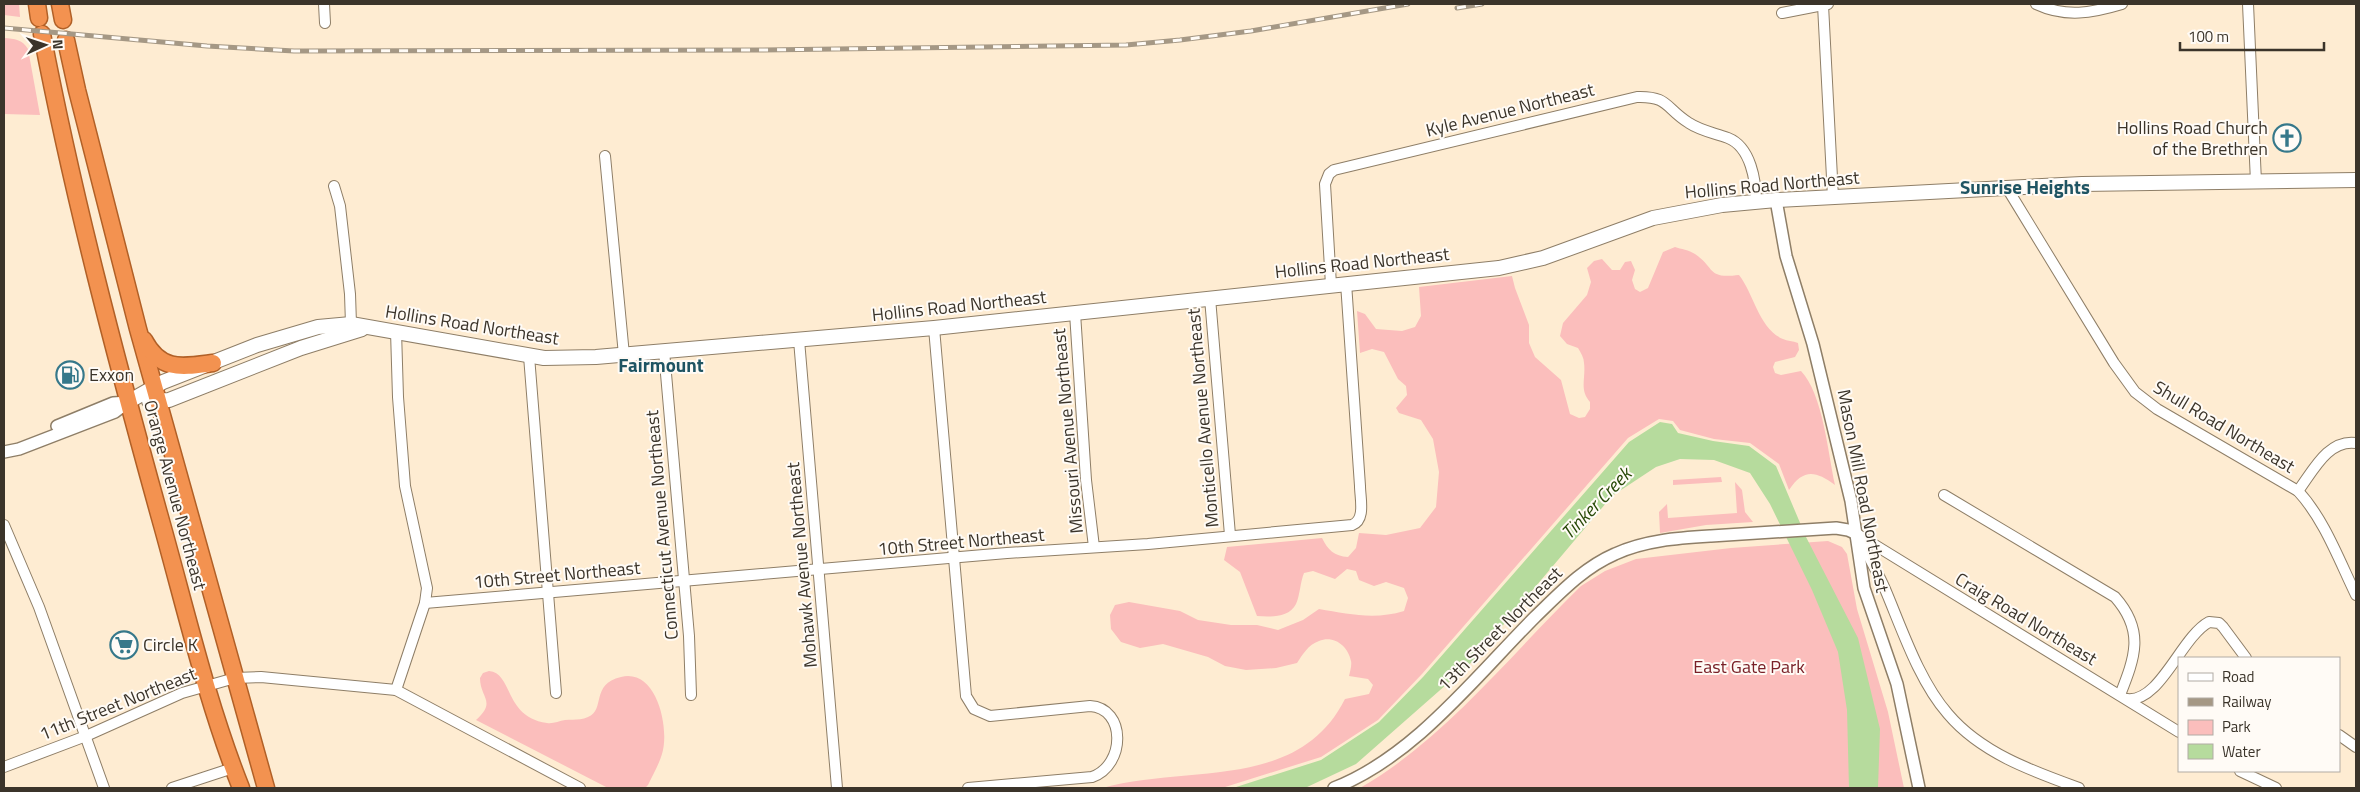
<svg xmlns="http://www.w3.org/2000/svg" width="2360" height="792" viewBox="0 0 2360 792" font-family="'Titillium Web',sans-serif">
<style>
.green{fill:#fbbebc}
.water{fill:#b6db9d}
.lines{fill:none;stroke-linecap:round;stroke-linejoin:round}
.minor-casing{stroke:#8e7e67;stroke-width:12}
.tertiary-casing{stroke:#8e7e67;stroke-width:14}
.secondary-casing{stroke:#8e7e67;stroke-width:16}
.trunk-casing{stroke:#b16027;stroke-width:19}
.minor{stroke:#fff;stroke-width:10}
.tertiary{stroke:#fff;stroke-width:11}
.secondary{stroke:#fff;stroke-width:14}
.trunk{stroke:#f39250;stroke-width:16}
.rail-casing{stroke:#a59885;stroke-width:5}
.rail{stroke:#fffbf6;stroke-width:3;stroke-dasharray:9;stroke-linecap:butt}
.labels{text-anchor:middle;stroke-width:4;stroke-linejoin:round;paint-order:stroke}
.street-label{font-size:18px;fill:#3b342a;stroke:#fffbf6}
.poi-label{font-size:18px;fill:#3b342a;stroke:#fffbf6;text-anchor:start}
.park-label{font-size:18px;fill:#792027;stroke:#fffbf6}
.neighbourhood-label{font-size:19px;font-weight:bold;fill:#1f5462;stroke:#fffbf6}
.water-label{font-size:19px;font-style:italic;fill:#274907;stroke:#fffbf6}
</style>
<rect width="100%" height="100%" fill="#feecd2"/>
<g class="green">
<polygon points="4,4 19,4 20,17 4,15"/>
<path d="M4 38C15 39 22 39 28 49L40 115 4 114Z"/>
<path d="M1675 247C1681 249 1689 250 1695 254 1716 268 1706 279 1739 275 1754 294 1759 329 1783 339 1787 341 1793 341 1798 343L1799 350 1795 357 1775 362 1773 367 1775 373 1781 375 1801 371C1823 394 1828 453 1835 485 1815 470 1803 469 1789 490L1779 464 1750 443 1714 439 1680 430 1673 421 1659 419 1628 438 1422 674 1378 720 1321 757 1222 788H1102C1188 764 1298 792 1345 699L1369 694 1373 685 1368 679 1349 676C1350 672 1352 665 1351 661 1348 646 1334 635 1319 641 1308 645 1303 654 1297 663L1276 668 1246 670 1225 666 1208 657 1163 644 1140 648 1121 642 1111 629 1110 615 1115 605 1129 602 1180 611 1198 620 1231 625H1257L1278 630 1303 620 1319 609C1348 614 1375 620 1404 611L1408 598 1404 588 1386 582 1374 586 1359 580 1356 571 1347 569 1335 579 1313 571 1304 573C1300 583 1300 595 1296 604 1289 618 1270 617 1257 616L1240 572 1224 560 1227 547 1322 538C1328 550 1334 556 1348 557L1356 548 1359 533 1386 535 1420 528 1436 507 1439 472 1433 439 1421 420 1399 413 1396 408 1407 395 1406 386 1398 379 1384 352 1372 349 1360 353 1357 311 1365 314 1376 329 1402 331 1415 327 1421 316 1419 287 1512 276 1515 288 1529 325V343L1535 357 1561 380 1570 414 1579 418 1585 417 1590 409V402C1579 390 1586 378 1584 363 1584 358 1581 353 1578 348L1567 344 1560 336 1563 323 1587 295 1591 282 1587 268 1594 261 1602 259 1612 270H1620L1625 262 1631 261 1635 270 1632 280 1635 289 1640 292 1648 288 1663 252Z"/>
<polygon points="1721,477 1722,482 1673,485 1673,480"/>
<polygon points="1735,482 1742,490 1745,512 1753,522 1706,525 1660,533 1659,512 1667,504 1668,518 1737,513"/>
<path d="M1828 541 1842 547 1847 554 1857 609 1888 712 1904 788H1360C1443 741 1513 652 1581 586L1605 571 1636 559 1731 548Z"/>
<path d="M489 671C513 673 504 717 547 723 553 724 559 721 565 720 573 719 580 721 588 717 606 710 590 684 621 677 657 668 670 729 662 754 659 764 653 775 648 785L645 788H608L476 720C497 701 480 698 480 678L483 673Z"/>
</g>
<polygon class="water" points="1660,422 1672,424 1678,433 1713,441 1749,446 1776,466 1806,537 1858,638 1880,729 1878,788 1849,788 1847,710 1838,652 1812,590 1770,504 1750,473 1714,460 1680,459 1656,467 1612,496 1472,662 1356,764 1305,788 1233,788 1321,760 1379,722 1423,677 1629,442"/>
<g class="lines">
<g class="minor-casing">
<g id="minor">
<polyline points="324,4 325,23"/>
<path d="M2036 4C2066 18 2092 13 2122 4"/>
<polyline points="2248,4 2256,182"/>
<polyline points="1823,5 1833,197"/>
<polyline points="1782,13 1828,4"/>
<polyline points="605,156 624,355"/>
<polyline points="334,186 340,206 350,294 351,324"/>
<path d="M2007 188 2114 363 2135 392 2157 409 2298 491C2324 519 2339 560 2356 595"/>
<path d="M1331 285 1325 184 1329 174 1334 170 1637 97C1669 96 1665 108 1689 123 1701 131 1715 133 1728 138 1751 147 1756 181 1756 202"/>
<polyline points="1210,298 1230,535"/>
<polyline points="1075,313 1086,480 1094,547"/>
<path d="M934 328 966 696 974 709 990 716 1090 706C1126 708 1126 765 1092 777L968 788"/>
<polyline points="799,340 837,788"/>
<polyline points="664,351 689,636 691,695"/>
<polyline points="529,356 556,693"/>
<path d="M2298 491C2313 471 2328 439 2356 443"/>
<path d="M1944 495 2115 597C2145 631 2135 657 2120 695"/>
<polyline points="4,525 39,607 104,788"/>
<polyline points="1857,534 2179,732"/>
<path d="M1857 535C1867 553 1877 571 1885 589 1902 629 1919 681 1948 714 1981 753 2032 771 2079 788"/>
<path d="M425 603 1007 553 1148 544 1352 525C1366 520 1360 498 1360 486L1346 283"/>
<polyline points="396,690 425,603 427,588 405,486 398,397 396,331"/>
<path d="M2127 699C2160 703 2181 637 2209 622L2219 623 2223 627 2246 658"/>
<polyline points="2339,735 2356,747"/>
<polyline points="4,767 86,736 182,693 235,678 261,677 396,690 580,788"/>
<polyline points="2240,771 2276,788"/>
<polyline points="172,788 233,768"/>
</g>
</g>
<g class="tertiary-casing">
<g id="tertiary">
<polyline points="1776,200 1786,256 1813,344 1851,501 1864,588 1897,684 1919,788"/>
<polyline points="57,426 113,403 128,402"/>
<polyline points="4,452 19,449 115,412 128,402"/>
<path d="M1334 788C1414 757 1476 676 1535 617 1560 593 1583 568 1615 554 1645 540 1679 538 1711 536 1753 533 1795 531 1836 528L1848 530 1857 534"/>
</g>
</g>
<g class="secondary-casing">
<g id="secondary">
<polyline points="149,401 169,400 301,348 362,329"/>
<polyline points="128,402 163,382 257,345 318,327 351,324 544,358 596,357 934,328 1499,268 1543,258 1653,218 1722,205 1776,200 2082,184 2356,180"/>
</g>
</g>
<g class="trunk-casing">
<g id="trunk">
<polyline points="37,4 39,18"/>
<polyline points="60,4 63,20"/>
<path d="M42 34C73 196 115 355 159 514 185 606 206 700 241 788"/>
<polyline points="66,40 77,90 138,329 266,788"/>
<path d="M144 340C161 372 182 367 213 363"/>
</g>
</g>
<use href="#minor" class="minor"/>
<use href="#tertiary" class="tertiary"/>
<use href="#secondary" class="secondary"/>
<use href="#trunk" class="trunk"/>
<g class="rail-casing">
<g id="rail">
<polyline points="1457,8 1482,4"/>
<polyline points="4,28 207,46 294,51 763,50 1126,45 1180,40 1251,31 1408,4"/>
</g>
</g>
<use href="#rail" class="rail"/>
</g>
<defs>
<g id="church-ring" transform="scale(1.4375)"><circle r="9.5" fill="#fffbf6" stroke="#36788a" stroke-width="1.5"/><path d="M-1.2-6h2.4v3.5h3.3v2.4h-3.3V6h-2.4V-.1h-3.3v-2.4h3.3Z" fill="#36788a"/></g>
<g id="fuel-ring" transform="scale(1.4375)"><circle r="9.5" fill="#fffbf6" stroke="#36788a" stroke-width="1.5"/><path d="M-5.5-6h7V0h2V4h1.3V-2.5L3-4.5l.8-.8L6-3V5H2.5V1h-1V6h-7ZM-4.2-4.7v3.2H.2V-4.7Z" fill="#36788a"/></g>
<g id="supermarket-ring" transform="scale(1.4375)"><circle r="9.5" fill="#fffbf6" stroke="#36788a" stroke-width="1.5"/><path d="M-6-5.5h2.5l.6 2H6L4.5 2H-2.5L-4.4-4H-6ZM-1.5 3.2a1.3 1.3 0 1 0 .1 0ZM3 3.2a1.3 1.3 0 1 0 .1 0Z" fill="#36788a"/></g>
</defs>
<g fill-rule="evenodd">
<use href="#church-ring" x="2287" y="138"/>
<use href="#fuel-ring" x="70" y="375"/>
<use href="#supermarket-ring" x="124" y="645"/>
</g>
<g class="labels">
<g class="street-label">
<text transform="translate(1510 110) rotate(-14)" y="6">Kyle Avenue Northeast</text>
<text transform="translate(1772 185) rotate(-5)" y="6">Hollins Road Northeast</text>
<text transform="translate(1362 263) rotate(-6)" y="6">Hollins Road Northeast</text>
<text transform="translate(959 306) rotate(-6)" y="6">Hollins Road Northeast</text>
<text transform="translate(472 325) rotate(9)" y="6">Hollins Road Northeast</text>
<text transform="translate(1203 418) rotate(-95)" y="6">Monticello Avenue Northeast</text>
<text transform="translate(2224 427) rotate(31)" y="6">Shull Road Northeast</text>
<text transform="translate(1068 431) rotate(-95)" y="6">Missouri Avenue Northeast</text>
<text transform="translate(1863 491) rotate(79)" y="6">Mason Mill Road Northeast</text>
<text transform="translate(175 495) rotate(75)" y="6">Orange Avenue Northeast</text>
<text transform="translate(662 525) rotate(-95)" y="6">Connecticut Avenue Northeast</text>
<text transform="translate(961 542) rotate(-5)" y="6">10th Street Northeast</text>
<text transform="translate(802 565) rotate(-95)" y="6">Mohawk Avenue Northeast</text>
<text transform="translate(557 575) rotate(-5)" y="6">10th Street Northeast</text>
<text transform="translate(2026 619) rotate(31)" y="6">Craig Road Northeast</text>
<text transform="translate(1500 629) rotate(-45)" y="6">13th Street Northeast</text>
<text transform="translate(118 704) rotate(-22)" y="6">11th Street Northeast</text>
</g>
<g class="poi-label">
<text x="2268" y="134" text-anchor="end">Hollins Road Church<tspan x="2268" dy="21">of the Brethren</tspan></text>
<text x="89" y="381">Exxon</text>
<text x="143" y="651">Circle K</text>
</g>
<g class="park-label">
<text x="1749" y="673">East Gate Park</text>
</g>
<g class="neighbourhood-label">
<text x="2025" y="194">Sunrise Heights</text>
<text x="661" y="372">Fairmount</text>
</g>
<g class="water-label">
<text transform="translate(1596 503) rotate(-46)" y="7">Tinker Creek</text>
</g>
</g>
<rect width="2360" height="792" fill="none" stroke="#3b342a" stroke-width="10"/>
<rect x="2178" y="657" width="162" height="115" fill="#fffbf6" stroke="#b1aba4"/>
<rect x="2188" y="673" width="25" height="8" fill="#ffffff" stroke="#b1aba4"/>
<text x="2222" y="682" font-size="15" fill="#3b342a">Road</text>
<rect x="2188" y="698" width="25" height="8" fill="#a59885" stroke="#b1aba4"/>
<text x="2222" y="707" font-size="15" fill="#3b342a">Railway</text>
<rect x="2188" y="720" width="25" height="15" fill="#fbbebc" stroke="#b1aba4"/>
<text x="2222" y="732" font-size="15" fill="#3b342a">Park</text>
<rect x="2188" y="744" width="25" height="15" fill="#b6db9d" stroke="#b1aba4"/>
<text x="2222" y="757" font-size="15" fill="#3b342a">Water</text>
<g transform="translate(45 45) rotate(87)" stroke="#fffbf6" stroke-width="4" paint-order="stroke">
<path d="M0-4L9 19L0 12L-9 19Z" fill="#3b342a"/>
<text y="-8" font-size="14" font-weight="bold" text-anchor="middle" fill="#3b342a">N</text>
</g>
<path d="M2180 42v8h144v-8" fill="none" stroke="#3b342a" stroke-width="2.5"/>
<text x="2188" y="42" font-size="15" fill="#3b342a" stroke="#fffbf6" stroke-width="4" paint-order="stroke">100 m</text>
</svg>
